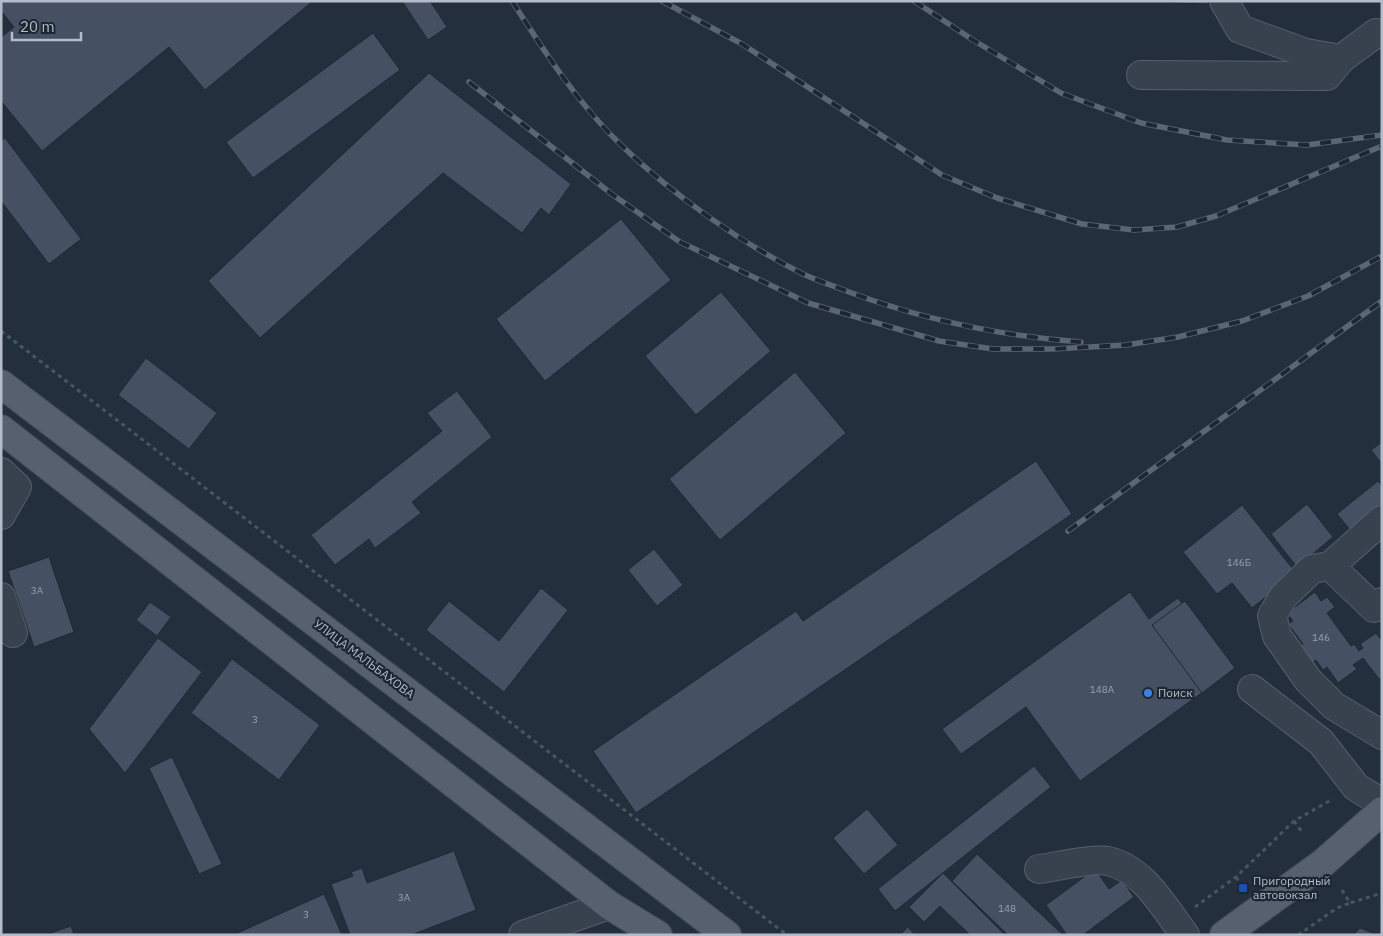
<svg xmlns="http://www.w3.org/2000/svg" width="1383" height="936" viewBox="0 0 1383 936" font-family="'IBM Plex Sans',sans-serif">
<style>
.building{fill:#455162;stroke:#1f2835}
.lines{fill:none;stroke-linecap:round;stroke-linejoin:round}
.minor-casing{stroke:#565f6c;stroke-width:30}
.major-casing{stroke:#414a57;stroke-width:30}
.path{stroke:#44595c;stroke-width:3;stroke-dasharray:4 4;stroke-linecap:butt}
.minor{stroke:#38414e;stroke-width:28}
.major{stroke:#56606e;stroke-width:28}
.rail-casing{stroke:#5a6575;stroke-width:5.5}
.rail{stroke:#1d2633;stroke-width:4;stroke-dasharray:11;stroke-linecap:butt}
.shop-dot{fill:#3f7fe0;stroke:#1d2633;stroke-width:2}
.transit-dot{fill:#1a4fb4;stroke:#1d2633;stroke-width:2}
.labels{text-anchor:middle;stroke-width:4.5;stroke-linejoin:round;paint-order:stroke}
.number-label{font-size:10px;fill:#98a1af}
.street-label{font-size:12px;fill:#b4bcc9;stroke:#1d2633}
.poi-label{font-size:12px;fill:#b4bcc9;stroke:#1d2633;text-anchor:start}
</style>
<rect width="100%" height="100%" fill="#242f3e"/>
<g class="building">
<polygon points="1,1 313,1 205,90 169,47 42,151 1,101 1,37 14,27 1,11"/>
<polygon points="402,1 430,1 447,27 428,40"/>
<polygon points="1173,1 1208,1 1208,4 1173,3"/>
<polygon points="373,33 400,70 253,178 226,142"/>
<polygon points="429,73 571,184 549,215 541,208 522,233 443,173 260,338 208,281"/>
<polygon points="5,138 81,239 49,264 1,201 1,141"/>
<polygon points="621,219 671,280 545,381 496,319"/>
<polygon points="721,292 771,351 696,415 645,356"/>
<polygon points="146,358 217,413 189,449 118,395"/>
<polygon points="795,372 846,433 720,540 669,479"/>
<polygon points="457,391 492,437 412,502 421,513 375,548 369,539 335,565 311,535 442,431 427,413"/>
<polygon points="1382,442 1382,464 1371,450"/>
<polygon points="1036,461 1072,514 636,813 593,751 796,611 803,621"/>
<polygon points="1378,481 1382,486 1382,506 1351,531 1337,514"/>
<polygon points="1307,504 1333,537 1297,567 1271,534"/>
<polygon points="1242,505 1296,573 1252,608 1232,583 1217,594 1183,552"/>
<polygon points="654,549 683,585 657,606 628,570"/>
<polygon points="49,557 74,632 34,647 8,571"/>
<polygon points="541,588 568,610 504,692 426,630 449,601 499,641"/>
<polygon points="1130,592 1149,619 1178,598 1232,671 1080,781 1026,707 961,754 942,729"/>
<polygon points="1315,592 1321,601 1327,597 1335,607 1327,613 1351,646 1354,644 1359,651 1363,648 1360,644 1376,633 1382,641 1382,677 1379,679 1363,658 1353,665 1357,669 1338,683 1327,667 1323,670 1316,660 1312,663 1299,646 1303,644 1288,624 1293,621 1287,613"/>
<polygon points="1185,601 1235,668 1202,693 1152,625"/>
<polygon points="150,602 171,617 157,636 136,620"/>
<polygon points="158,638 202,672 125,773 89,729"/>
<polygon points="232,659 320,725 279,780 191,713"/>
<polygon points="172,757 222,864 199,874 149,768"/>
<polygon points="1034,766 1051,787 895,911 878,889"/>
<polygon points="867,809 898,845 864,874 833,838"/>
<polygon points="454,851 476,910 411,935 350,935 331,884 353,876 351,872 362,868 367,883"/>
<polygon points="977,854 1063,935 1008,935 952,881"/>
<polygon points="1095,869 1109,889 1122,880 1134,897 1083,935 1067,935 1046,905"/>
<polygon points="943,873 1005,935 970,935 940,906 924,922 909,907"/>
<polygon points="324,894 342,935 233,935"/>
<polygon points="71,926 74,935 45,935"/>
<polygon points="908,927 915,935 900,935"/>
<polygon points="1360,928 1378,935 1353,935"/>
</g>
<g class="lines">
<g class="minor-casing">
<g id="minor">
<polyline points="1224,1 1240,29 1306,53 1341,59 1376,33 1382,34"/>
<polyline points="1141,75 1327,76 1341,59"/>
<polyline points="1,472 17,487 1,515"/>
<polyline points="1382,520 1330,566 1312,569 1283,597 1272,616 1277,636 1308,680 1334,706 1382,735"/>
<polyline points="1330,566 1374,608 1382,602"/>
<polyline points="1,597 13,633"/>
<polyline points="1252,689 1321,742 1356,787 1382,803"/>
<path d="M1039 869C1054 867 1095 858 1108 861 1144 869 1164 908 1185 935"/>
<polyline points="523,935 609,905"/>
</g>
</g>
<g class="major-casing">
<g id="major">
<polyline points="1,384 727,935"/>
<polyline points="1,429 609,905 658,935"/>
<polyline points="1224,935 1323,863 1382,811"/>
</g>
</g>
<g class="path">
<polyline points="1,331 787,935"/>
<polyline points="1294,821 1302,832"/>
<polyline points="1236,877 1243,888"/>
<polyline points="1342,890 1350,903 1382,893"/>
<polyline points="1195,907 1236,877 1294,821 1333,799"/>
<polyline points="1298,935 1337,908 1350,903"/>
</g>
<use href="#minor" class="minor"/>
<use href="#major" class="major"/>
<g class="rail-casing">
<g id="rail">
<path d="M512 1C544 51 578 104 622 146 672 194 741 243 803 274 818 281 834 286 849 292 924 320 1001 336 1081 342"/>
<polyline points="662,1 742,44 942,175 997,198 1082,224 1134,230 1177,227 1216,216 1382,146"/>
<polyline points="914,1 973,40 1061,93 1141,123 1227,140 1307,145 1382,135"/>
<polyline points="469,82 613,195 680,242 808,303 939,341 993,349 1053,349 1126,345 1178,337 1242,321 1308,296 1382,256"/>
<polyline points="1068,531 1382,301"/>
</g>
</g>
<use href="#rail" class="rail"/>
</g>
<circle class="shop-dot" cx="1148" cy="693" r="5"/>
<rect class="transit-dot" x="1238" y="883" width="10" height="10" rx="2.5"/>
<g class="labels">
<g class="number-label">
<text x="1239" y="566">146Б</text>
<text x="37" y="594">3А</text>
<text x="1321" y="641">146</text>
<text x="1102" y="693">148А</text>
<text x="255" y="723">3</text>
<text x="404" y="901">3А</text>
<text x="1007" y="912">148</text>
<text x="306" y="918">3</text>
</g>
<g class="street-label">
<text transform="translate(364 659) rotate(37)" y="4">УЛИЦА МАЛЬБАХОВА</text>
</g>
<g class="poi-label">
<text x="1158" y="697">Поиск</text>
<text x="1253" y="885">Пригородный<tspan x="1253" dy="14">автовокзал</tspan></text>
</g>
</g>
<rect width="1383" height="936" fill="none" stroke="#b4bcc9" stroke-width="5"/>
<path d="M12 32v8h69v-8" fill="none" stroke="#b4bcc9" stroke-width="2.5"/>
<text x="20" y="32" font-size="15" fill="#b4bcc9" stroke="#1d2633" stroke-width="4" paint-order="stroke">20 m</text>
</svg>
